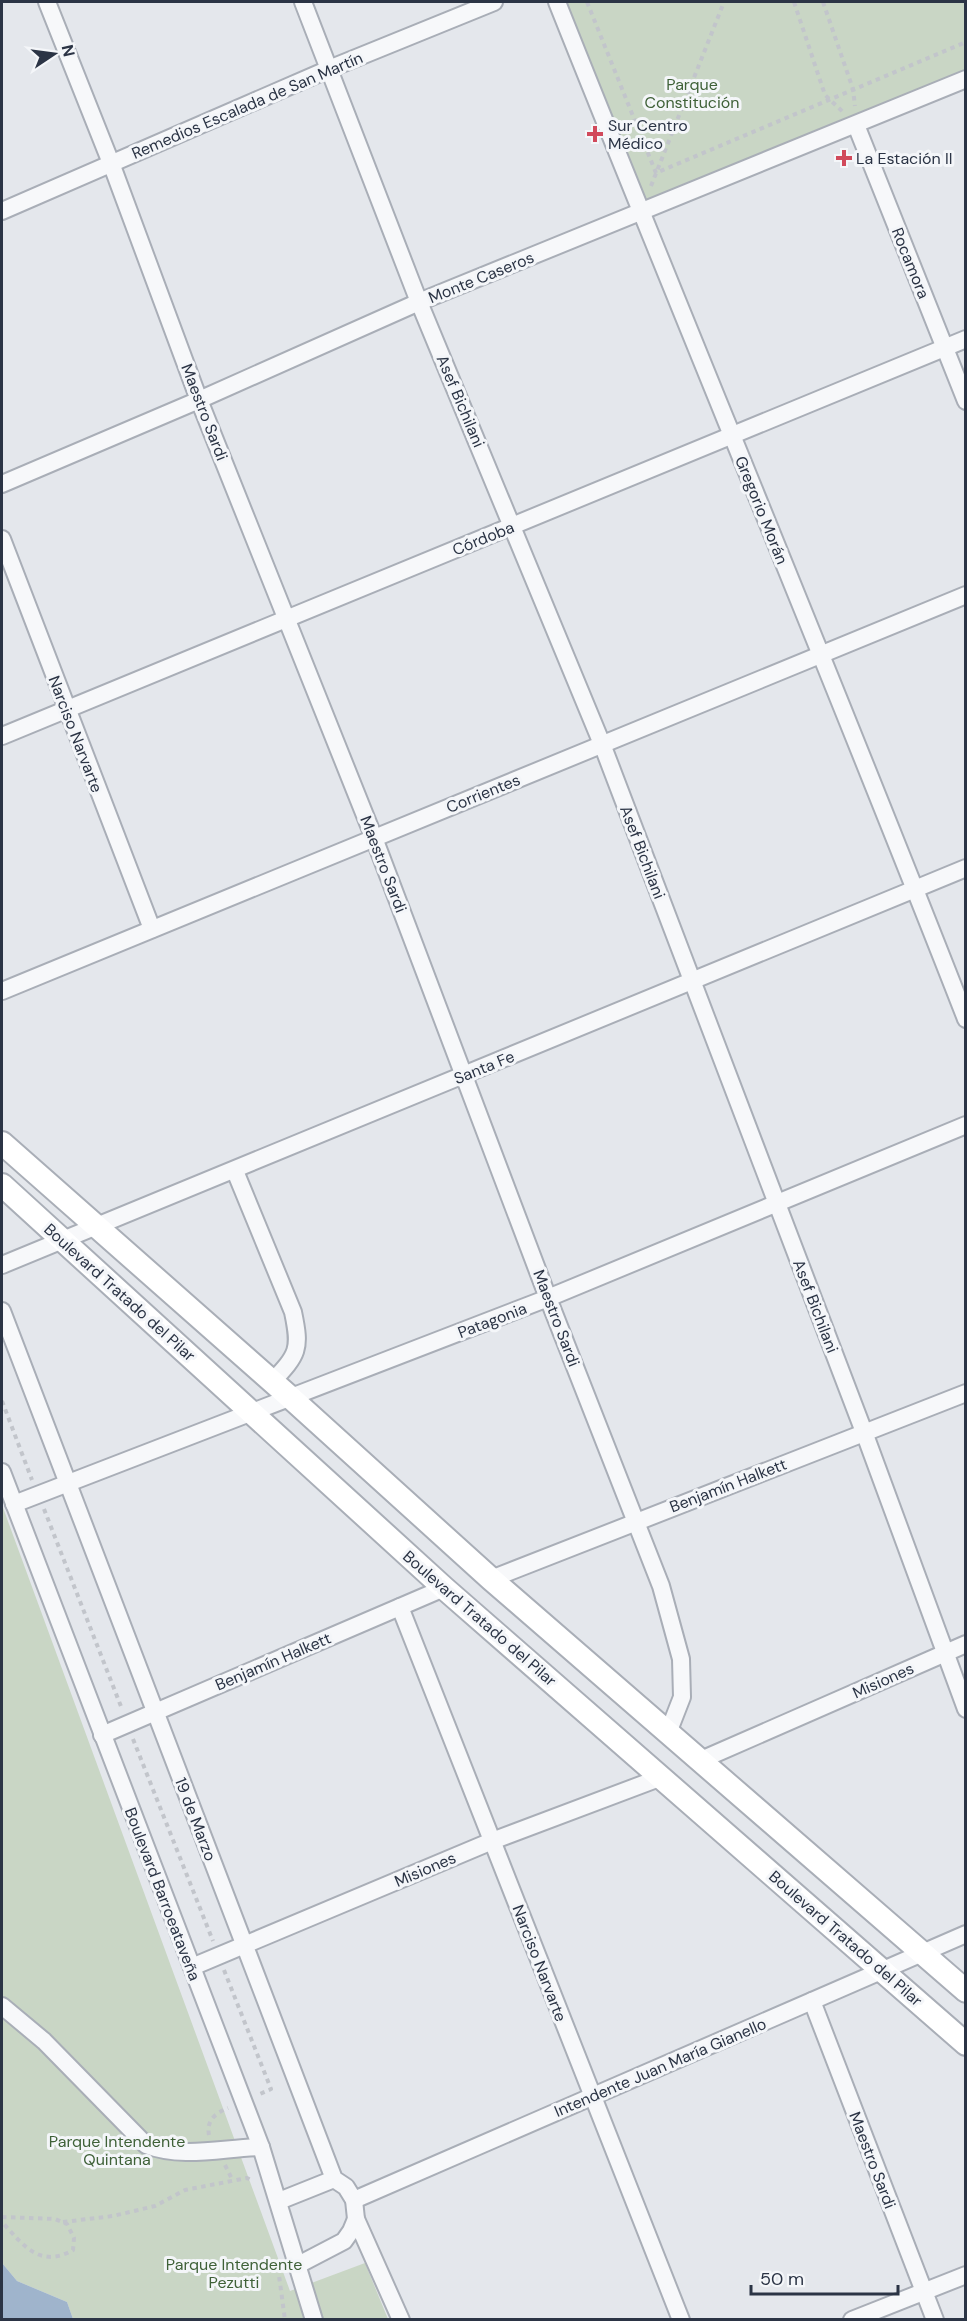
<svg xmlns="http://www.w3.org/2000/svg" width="967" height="2321" viewBox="0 0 967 2321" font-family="'DM Sans',sans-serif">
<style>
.green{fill:#c9d6c5}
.water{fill:#9fb4cc}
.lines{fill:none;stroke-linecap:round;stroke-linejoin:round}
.street-casing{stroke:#a9aeb7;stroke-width:20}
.secondary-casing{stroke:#a9aeb7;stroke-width:26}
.path{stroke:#c2c5cb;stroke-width:4;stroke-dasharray:4.5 4.5;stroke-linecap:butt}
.street{stroke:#f7f8fa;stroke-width:16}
.secondary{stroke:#fff;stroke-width:22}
.poi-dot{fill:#d1495b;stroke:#f4f6f9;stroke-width:2}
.labels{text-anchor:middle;stroke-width:6;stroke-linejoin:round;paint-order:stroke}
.park-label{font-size:16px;fill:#3f6138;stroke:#f4f6f9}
.street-label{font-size:16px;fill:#2b3445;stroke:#f4f6f9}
.poi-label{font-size:16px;fill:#2b3445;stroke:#f4f6f9;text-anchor:start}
</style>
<rect width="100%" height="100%" fill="#e4e7ec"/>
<g class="green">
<polygon points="559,2 965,2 965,77 641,211"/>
<polygon points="2,1505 290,2291 365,2263 388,2319 73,2319 67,2302 17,2281 2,2263"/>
</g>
<polygon class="water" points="2,2263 17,2281 67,2302 73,2319 2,2319"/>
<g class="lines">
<g class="street-casing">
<g id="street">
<polyline points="47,2 111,163 199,400 374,838 548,1298 661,1586 681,1659 682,1697 668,1733"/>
<polyline points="303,2 419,302 602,744 864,1432 966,1709"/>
<path d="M557 2C692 341 833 678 966 1019"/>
<polyline points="856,125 966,401"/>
<polyline points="2,211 329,69 494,2"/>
<polyline points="2,484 199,400 419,302 966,79"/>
<polyline points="2,539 152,929"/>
<polyline points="2,736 966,339"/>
<polyline points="2,991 966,595"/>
<path d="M235 1171 293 1312C301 1350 298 1354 272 1382"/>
<polyline points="2,1265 966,868"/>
<polyline points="2,1311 334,2179 346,2187 354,2200 356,2219 401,2320"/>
<polyline points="2,1472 261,2147 314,2320"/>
<polyline points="14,1504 548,1298 966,1125"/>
<polyline points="491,1579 966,1393"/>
<polyline points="400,1607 681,2320"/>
<polyline points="102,1735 444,1588"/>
<polyline points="701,1760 966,1644"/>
<polyline points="192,1967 492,1841 662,1777"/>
<polyline points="812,2001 935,2320"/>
<path d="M2 2006 44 2041 146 2145C183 2159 222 2148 261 2147"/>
<polyline points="354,2200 966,1934"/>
<polyline points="279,2201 334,2179"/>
<polyline points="298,2265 344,2241 351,2231 356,2219"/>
<polyline points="852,2320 966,2275"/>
</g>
</g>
<g class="secondary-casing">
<g id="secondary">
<polyline points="2,1143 291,1398 491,1579 966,1991"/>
<polyline points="2,1185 444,1588 966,2044"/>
</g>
</g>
<g class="path">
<polyline points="587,2 656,173 966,42"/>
<polyline points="794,2 825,95 843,112"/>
<polyline points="823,2 853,89 855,106"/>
<polyline points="651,186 724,2"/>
<polyline points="2,1401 32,1480"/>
<polyline points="44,1509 122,1709"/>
<polyline points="133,1739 213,1941"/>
<polyline points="224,1970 271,2089 260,2094"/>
<path d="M209 2135C206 2120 216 2113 228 2108"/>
<polyline points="225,2165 233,2181"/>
<path d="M2 2217 55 2219 67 2224 74 2238 73 2250C40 2269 23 2245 2 2222"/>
<polyline points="63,2222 113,2216 155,2206 185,2190 247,2178 253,2181"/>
<polyline points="278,2268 285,2320"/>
</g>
<use href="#street" class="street"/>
<use href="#secondary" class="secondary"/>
</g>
<g class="poi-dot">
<path d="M592 125h6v6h6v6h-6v6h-6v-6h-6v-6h6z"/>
<path d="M841 149h6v6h6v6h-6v6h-6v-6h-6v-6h6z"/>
</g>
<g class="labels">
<g class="park-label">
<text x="692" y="90">Parque<tspan x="692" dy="18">Constitución</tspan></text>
<text x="117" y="2147">Parque Intendente<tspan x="117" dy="18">Quintana</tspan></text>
<text x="234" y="2270">Parque Intendente<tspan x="234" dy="18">Pezutti</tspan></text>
</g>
<g class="street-label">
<text transform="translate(247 105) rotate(-23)" y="6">Remedios Escalada de San Martín</text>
<text transform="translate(911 263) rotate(68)" y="6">Rocamora</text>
<text transform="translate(481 277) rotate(-22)" y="6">Monte Caseros</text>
<text transform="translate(461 401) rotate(67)" y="6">Asef Bichilani</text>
<text transform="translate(205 412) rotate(69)" y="6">Maestro Sardi</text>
<text transform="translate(762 510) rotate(68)" y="6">Gregorio Morán</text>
<text transform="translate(483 538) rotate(-22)" y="6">Córdoba</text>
<text transform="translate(76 734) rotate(69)" y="6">Narciso Narvarte</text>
<text transform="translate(483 793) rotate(-22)" y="6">Corrientes</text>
<text transform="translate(643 852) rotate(69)" y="6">Asef Bichilani</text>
<text transform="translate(384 864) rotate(69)" y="6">Maestro Sardi</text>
<text transform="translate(484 1067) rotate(-22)" y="6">Santa Fe</text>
<text transform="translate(120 1292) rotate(42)" y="6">Boulevard Tratado del Pilar</text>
<text transform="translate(816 1306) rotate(69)" y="6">Asef Bichilani</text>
<text transform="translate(557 1318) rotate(69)" y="6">Maestro Sardi</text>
<text transform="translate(492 1320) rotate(-21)" y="6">Patagonia</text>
<text transform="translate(728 1485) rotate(-21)" y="6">Benjamín Halkett</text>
<text transform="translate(480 1618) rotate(41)" y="6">Boulevard Tratado del Pilar</text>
<text transform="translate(273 1661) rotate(-23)" y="6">Benjamín Halkett</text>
<text transform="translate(883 1680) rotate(-24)" y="6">Misiones</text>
<text transform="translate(196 1819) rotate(69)" y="6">19 de Marzo</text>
<text transform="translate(425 1869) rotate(-23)" y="6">Misiones</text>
<text transform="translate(163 1894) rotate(69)" y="6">Boulevard Barroeataveña</text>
<text transform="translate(846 1938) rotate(41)" y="6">Boulevard Tratado del Pilar</text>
<text transform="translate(540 1963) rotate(69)" y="6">Narciso Narvarte</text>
<text transform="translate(660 2067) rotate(-23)" y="6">Intendente Juan María Gianello</text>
<text transform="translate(873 2160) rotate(69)" y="6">Maestro Sardi</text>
</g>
<g class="poi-label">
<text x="608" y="131">Sur Centro<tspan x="608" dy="18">Médico</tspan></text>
<text x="856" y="164">La Estación II</text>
</g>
</g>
<rect width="967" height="2321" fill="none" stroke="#2b3445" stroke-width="6"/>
<g transform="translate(54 54) rotate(77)" stroke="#f4f6f9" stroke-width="4.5" paint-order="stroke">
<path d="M0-4.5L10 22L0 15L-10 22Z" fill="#2b3445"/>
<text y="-9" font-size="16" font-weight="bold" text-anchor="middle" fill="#2b3445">N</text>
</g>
<path d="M751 2285v9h147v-9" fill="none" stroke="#2b3445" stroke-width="3"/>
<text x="760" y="2285" font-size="18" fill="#2b3445" stroke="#f4f6f9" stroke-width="4.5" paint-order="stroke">50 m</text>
</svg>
